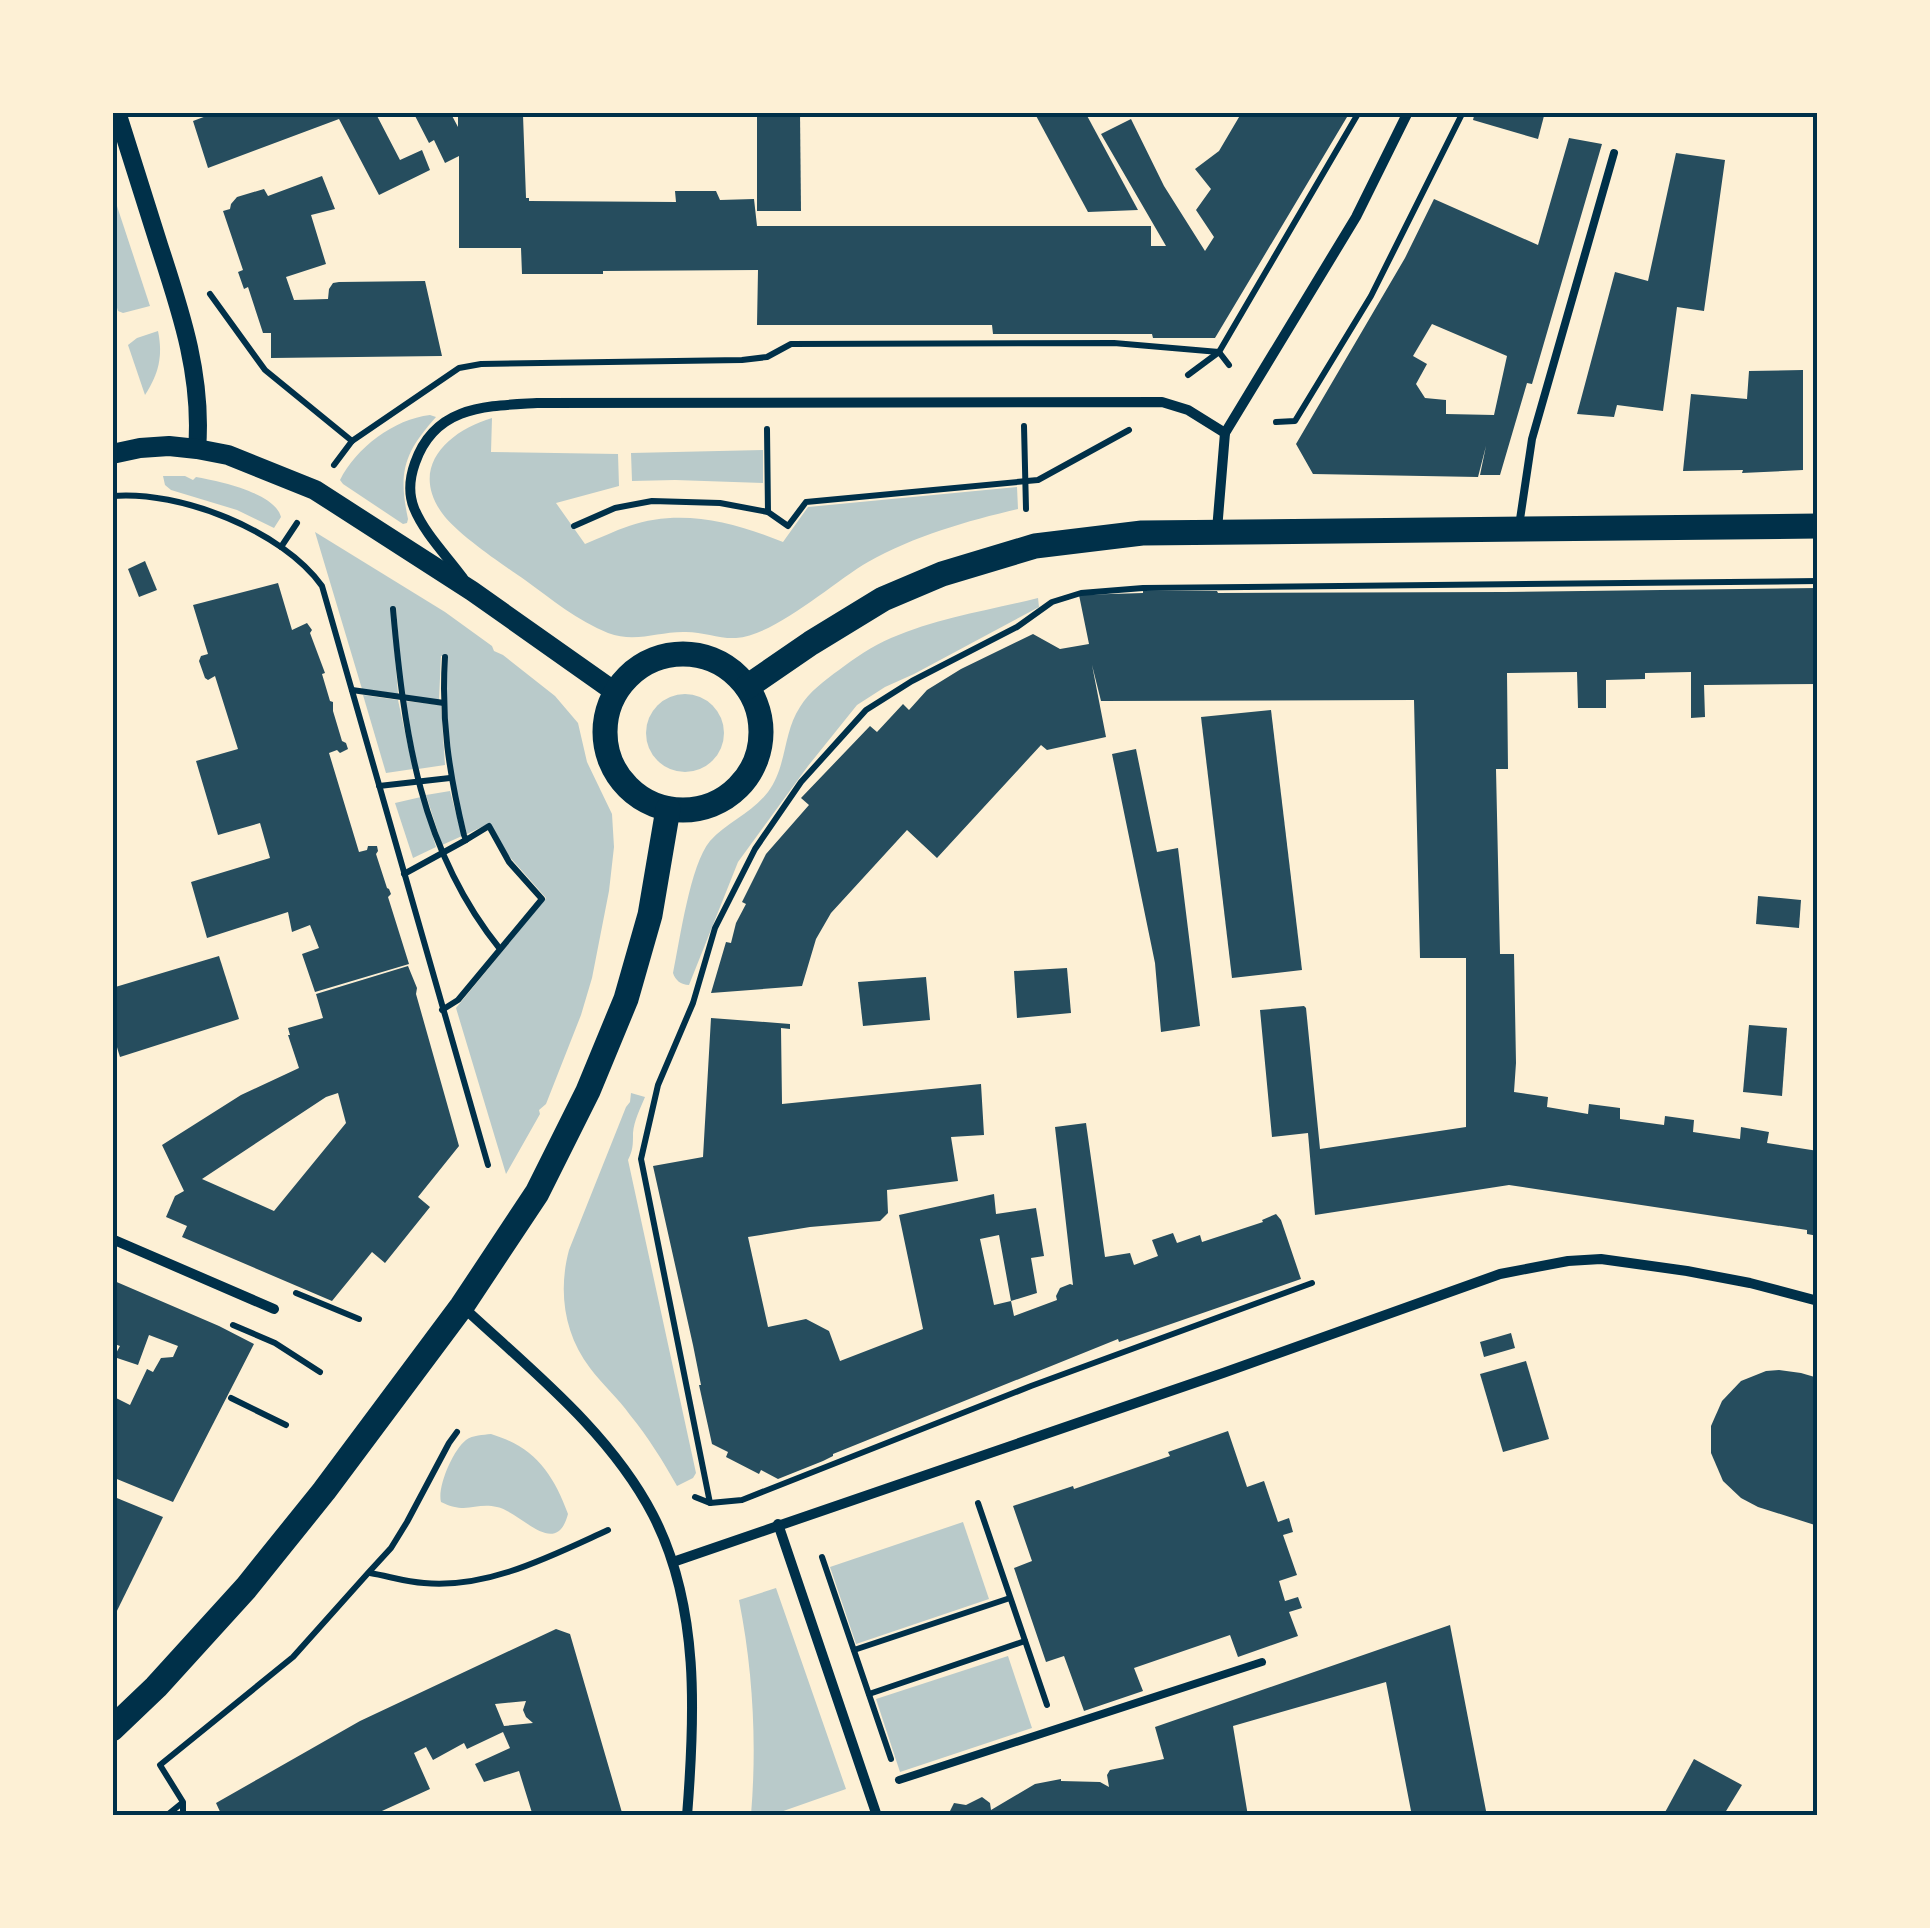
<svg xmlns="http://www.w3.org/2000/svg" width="1930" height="1928" viewBox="0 0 1930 1928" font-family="Signika,sans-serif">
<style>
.green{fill:#b9caca}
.building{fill:#264d5e;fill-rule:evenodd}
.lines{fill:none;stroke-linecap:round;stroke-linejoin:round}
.path{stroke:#003049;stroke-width:6}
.service{stroke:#003049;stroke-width:8}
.minor{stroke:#003049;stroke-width:10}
.tertiary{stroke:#003049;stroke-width:18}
.secondary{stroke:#003049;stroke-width:20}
.primary{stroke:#003049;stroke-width:25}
.neatline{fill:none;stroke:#003049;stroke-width:4}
</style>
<rect width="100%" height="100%" fill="#fdf0d5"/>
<g class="green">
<polygon points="112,191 150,306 123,313 118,311 112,292"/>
<path d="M158 331C163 356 159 373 145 395L128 345 137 338Z"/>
<path d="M430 415 436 417C404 453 398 472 408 519L407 523 403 524 343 484 340 480C356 448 394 419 430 415Z"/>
<path d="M492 418 491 452 618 454 619 486 556 503 585 544C600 538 614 531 629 526 681 508 734 522 783 542L808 507 1017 487 1018 509C967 521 914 536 868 562 832 583 776 635 736 638 719 639 701 631 683 632 657 632 635 643 608 633 578 621 551 599 525 580 502 564 458 535 442 513 409 467 448 431 492 418Z"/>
<polygon points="763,450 763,483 675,480 632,481 631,453"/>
<path d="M163 476H185L193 480 196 477C219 481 275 493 281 517L274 528 237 510 171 490 165 485Z"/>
<polygon points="315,532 445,612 492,646 494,651 503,655 555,696 578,723 587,762 612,814 614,847 609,891 592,978 581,1015 546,1104 539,1110 540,1114 506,1174 456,1008 546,898 508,855 490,823 467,834 454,786 445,703 448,656 441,656 439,700 403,695 396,607 391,607 398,694 362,689"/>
<path d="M1038 598 1039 607 914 674 885 687 857 705 808 766 738 862 689 985C681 985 675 980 673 973 680 940 690 865 710 841 727 822 752 813 768 792 787 767 783 732 800 707 809 692 825 680 839 670 855 658 872 646 891 638 937 618 990 610 1038 598Z"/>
<circle cx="685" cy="733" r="39"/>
<polygon points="363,695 398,700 413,769 386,773"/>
<polygon points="405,701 441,705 445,765 418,769"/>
<polygon points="450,791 462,836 442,845 426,795"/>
<polygon points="421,797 436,847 413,858 395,803"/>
<path d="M631 1093 645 1097C640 1109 634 1121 633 1133 633 1145 633 1150 628 1160L696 1473 693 1478 677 1486C663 1461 648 1437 630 1415 618 1398 602 1384 590 1368 564 1334 558 1291 569 1250L626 1107 630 1102Z"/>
<path d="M491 1434C534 1447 553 1473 568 1514 556 1560 521 1512 497 1507 475 1502 467 1515 441 1502 437 1487 453 1450 466 1440 473 1435 483 1435 491 1434Z"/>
<polygon points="963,1522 989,1599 856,1644 830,1567"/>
<path d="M776 1588 846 1789 772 1815H751C757 1743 753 1671 739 1600Z"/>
<polygon points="1008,1656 1032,1728 900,1772 876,1699"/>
</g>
<g class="building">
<polygon points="217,112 224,112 225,117 236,112 375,112 400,160 422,150 430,170 379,195 339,119 208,168 193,121"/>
<polygon points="413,112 450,112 458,127 458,115 523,115 526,198 529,198 529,201 676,202 675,191 716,191 720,200 754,199 757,226 1151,226 1151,246 1166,246 1101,134 1131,119 1164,186 1205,251 1214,237 1196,210 1211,189 1195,169 1219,151 1242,112 1350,112 1215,338 1153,338 1152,334 993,334 992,325 757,325 758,270 603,271 603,274 522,274 521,248 459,248 459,156 445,163 434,140 429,143"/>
<polygon points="757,112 800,112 801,211 757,211"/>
<polygon points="1034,112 1085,112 1138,210 1088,212"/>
<polygon points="1475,112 1545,112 1538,139 1473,120"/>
<path d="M1569 138 1602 144 1532 384 1527 383 1500 475H1480L1486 446 1478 477 1313 474 1296 444 1405 258 1434 199 1538 245ZM1432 324 1507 356 1494 415 1446 414V400L1425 398 1416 384 1427 364 1413 356Z"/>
<polygon points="1676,153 1725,160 1704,311 1677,307 1663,411 1617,405 1614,417 1577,414 1615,272 1648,281"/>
<polygon points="322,176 335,209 311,215 326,264 286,277 294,300 328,299 329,289 333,283 339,282 425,281 442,356 271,358 271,333 263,333 248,287 244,289 238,272 243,270 223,211 230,209 231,204 237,197 264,189 268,196"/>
<polygon points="1803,370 1803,470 1742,473 1743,470 1683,471 1691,394 1747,399 1749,371"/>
<polygon points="145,561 157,590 139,597 128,569"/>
<polygon points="278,583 292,630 307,623 312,630 310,633 325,673 322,674 330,701 333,702 333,711 342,741 346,743 348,749 340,753 337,750 329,753 359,852 367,850 368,846 377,846 378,851 376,854 387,888 389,889 391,894 388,897 409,964 315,992 302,954 319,948 310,925 292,932 288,912 207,938 191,882 270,858 260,823 218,835 196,761 238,749 215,676 208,680 205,678 199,661 201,656 208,654 193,605"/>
<polygon points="1818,588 1818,684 1704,685 1705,717 1691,718 1691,672 1645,673 1645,679 1606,680 1606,708 1578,708 1577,672 1507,673 1508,769 1496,769 1500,954 1514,954 1516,1063 1514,1092 1548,1097 1547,1107 1588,1114 1589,1104 1620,1108 1620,1119 1664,1125 1665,1116 1694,1120 1693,1132 1740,1139 1741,1127 1769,1132 1767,1143 1818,1151 1818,1236 1807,1234 1807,1230 1509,1185 1315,1215 1308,1133 1272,1137 1260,1010 1304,1006 1306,1008 1320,1149 1466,1127 1466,958 1420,958 1414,700 1101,701 1092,665 1106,737 1047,750 1041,745 937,858 907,830 831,913 816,939 802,986 711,993 726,942 731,943 736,923 746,904 742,902 766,854 809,805 801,798 870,726 877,732 903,704 909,710 927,690 961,669 1033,634 1060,649 1089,644 1079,595 1143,593 1143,591 1217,591 1218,593 1505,592"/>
<polygon points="1271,710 1302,970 1232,978 1201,717"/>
<polygon points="1136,749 1157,852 1178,848 1200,1026 1161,1032 1155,963 1112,754"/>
<polygon points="1758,896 1801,900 1799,928 1756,924"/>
<polygon points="219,956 239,1019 120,1057 112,1031 112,988"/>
<path d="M408 966 417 988 416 994 459 1146 418 1197 430 1207 385 1263 372 1252 332 1301 182 1237 187 1226 166 1217 175 1196 184 1191 162 1145 241 1095 299 1068 288 1035H290L288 1028 323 1018 316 994ZM338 1093 346 1123 274 1211 202 1179 326 1097Z"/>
<polygon points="1067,968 1071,1013 1017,1018 1014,971"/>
<polygon points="926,977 930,1020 863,1026 858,982"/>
<polygon points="711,1018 790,1024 790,1029 781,1028 782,1104 981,1084 984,1135 951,1137 958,1181 887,1190 888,1213 880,1221 810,1227 748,1237 768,1327 806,1319 829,1331 840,1361 923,1329 899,1215 994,1194 996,1214 1036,1208 1044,1256 1031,1258 1037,1293 1011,1301 999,1235 980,1239 994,1305 1011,1301 1014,1316 1057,1300 1056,1296 1060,1288 1070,1284 1073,1285 1055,1127 1086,1123 1105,1257 1130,1253 1134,1265 1158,1256 1152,1240 1173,1233 1177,1243 1200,1235 1202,1242 1263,1222 1262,1220 1276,1214 1281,1220 1301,1279 1119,1342 1118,1339 833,1454 833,1456 823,1461 778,1479 761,1470 759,1474 726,1457 728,1452 712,1444 699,1385 701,1385 693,1345 653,1166 703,1157"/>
<polygon points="1749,1025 1787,1028 1782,1096 1743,1092"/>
<polygon points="112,1280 219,1326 254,1344 173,1502 112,1477 112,1396 130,1405 147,1369 153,1372 161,1358 173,1357 178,1346 149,1335 138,1365 114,1357 120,1346 112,1343"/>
<polygon points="1511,1333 1515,1348 1484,1357 1480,1342"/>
<polygon points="1526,1361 1549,1439 1503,1452 1480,1374"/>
<polygon points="1779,1370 1801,1373 1818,1378 1818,1526 1758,1507 1741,1498 1723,1481 1711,1453 1711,1426 1722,1401 1741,1381 1766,1371"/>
<polygon points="1228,1431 1247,1487 1264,1481 1278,1522 1289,1518 1293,1532 1283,1535 1297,1575 1279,1581 1285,1601 1298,1597 1302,1608 1289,1612 1298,1636 1238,1657 1230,1635 1134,1668 1143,1691 1084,1711 1064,1656 1046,1662 1014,1568 1032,1561 1013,1506 1073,1486 1074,1489 1170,1456 1168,1452"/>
<polygon points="112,1496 163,1517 112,1621"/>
<polygon points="1450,1625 1487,1816 1412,1816 1386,1682 1233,1726 1248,1816 951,1816 950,1811 954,1803 966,1805 982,1797 990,1803 991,1810 1035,1784 1061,1779 1061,1781 1100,1782 1109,1787 1107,1775 1110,1770 1164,1759 1155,1727"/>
<path d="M556 1629 570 1634 623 1816H533L519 1771 484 1782 475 1764 510 1748 503 1732 467 1749 464 1743 433 1760 426 1747 414 1753 430 1789 371 1816H222L216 1803 360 1721ZM526 1701 523 1710 526 1717 533 1723 504 1726 495 1704Z"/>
<polygon points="1694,1759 1742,1785 1723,1816 1663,1816"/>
</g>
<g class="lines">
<g class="path">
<polyline points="210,294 265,370 352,441"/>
<polyline points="1188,375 1219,352 1229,365"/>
<polyline points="1276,422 1295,421 1371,296 1463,112"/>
<polyline points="1024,426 1026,509"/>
<polyline points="767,429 768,512"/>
<polyline points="334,465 352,441 459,368 481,364 742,360 767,357 791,344 1114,343 1219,352 1359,112"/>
<path d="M112 496C180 490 283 531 322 586L488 1165"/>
<polyline points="574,526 615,508 652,501 720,503 768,512 788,526 806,502 1038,480 1129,430"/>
<polyline points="281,547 297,523"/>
<path d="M393 609C404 733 420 850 500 949"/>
<polyline points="352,690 444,703"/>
<polyline points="379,786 450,778"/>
<polyline points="404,874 466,840"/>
<path d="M442 1010 458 1000 542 899 509 862 489 826 466 840 464 835C449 773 441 721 445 657"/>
<polyline points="296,1293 359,1319"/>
<polyline points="233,1325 275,1343 320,1372"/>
<polyline points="231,1398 286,1425"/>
<polyline points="695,1497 710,1503 742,1500 1031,1386 1312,1283"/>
<polyline points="710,1503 641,1159 658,1085 693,1003 715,928 755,849 801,782 866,710 912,681 1017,627 1052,602 1081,593 1143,588 1818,581"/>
<polyline points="978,1503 1047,1705"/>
<polyline points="822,1557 891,1759"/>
<path d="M370 1573C388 1576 406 1582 424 1583 488 1589 551 1556 608 1530"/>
<polyline points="854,1650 1010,1598"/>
<polyline points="869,1694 1025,1641"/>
<polyline points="166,1816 182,1803"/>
<polyline points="183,1816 183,1802 160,1765 293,1657 369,1572 391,1548 407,1522 449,1443 457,1432"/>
</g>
<g class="service">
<polyline points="1519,526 1532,439 1614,153"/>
<polyline points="899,1780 1262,1662"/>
</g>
<g class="minor">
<polyline points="1217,530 1225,433 1356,217 1408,112"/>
<path d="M463 578C447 556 424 533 414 508 408 493 410 477 415 463 435 405 487 406 537 403L1162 402 1188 410 1225 433"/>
<polyline points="112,1239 274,1309"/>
<path d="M463 1307C531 1370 610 1432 653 1515 700 1606 695 1716 687 1816"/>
<polyline points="778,1524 877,1816"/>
<polyline points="673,1562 1223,1373 1500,1274 1568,1261 1601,1259 1687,1271 1750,1283 1818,1301"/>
</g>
<path class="tertiary" d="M117 112C131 157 145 201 159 245 181 312 203 377 197 449"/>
<polyline class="secondary" points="112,454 140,448 169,446 197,449 228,455 315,490 472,591 615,692"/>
<g class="primary">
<circle cx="683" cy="732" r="78"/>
<polyline points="747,687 811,643 883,599 942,574 1035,546 1142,533 1818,526"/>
<polyline points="112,1729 156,1687 246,1588 324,1491 462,1306 537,1193 588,1091 626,999 650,915 668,809"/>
</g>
</g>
<rect width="1930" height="1928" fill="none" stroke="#fdf0d5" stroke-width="230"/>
<rect x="115" y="115" width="1700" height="1698" class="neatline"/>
</svg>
